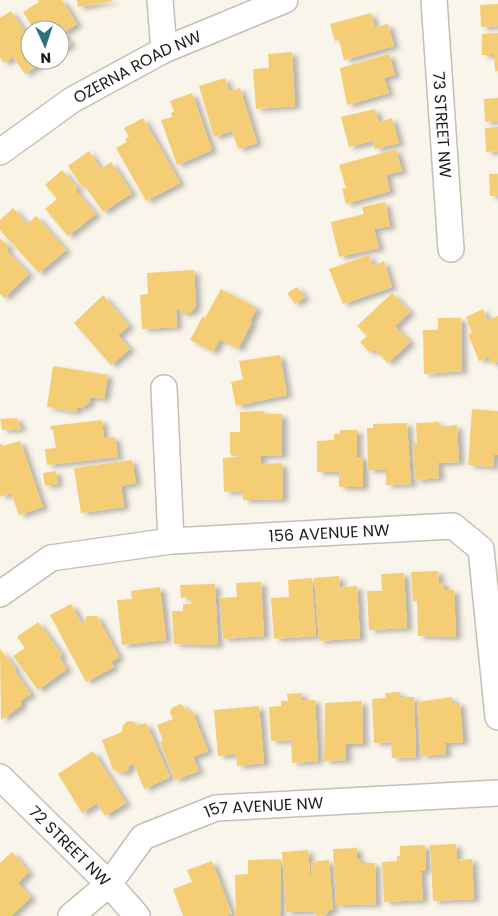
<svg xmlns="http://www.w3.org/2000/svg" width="498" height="916" viewBox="0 0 498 916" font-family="Poppins,sans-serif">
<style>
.building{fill:#f5cd74;filter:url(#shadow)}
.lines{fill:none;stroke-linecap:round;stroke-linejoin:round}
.minor-casing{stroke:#c4bfb4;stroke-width:28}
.minor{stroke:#fff;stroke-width:25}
.labels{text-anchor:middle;stroke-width:4.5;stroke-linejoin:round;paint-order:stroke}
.street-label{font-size:16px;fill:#1b1a16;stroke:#fff}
</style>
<defs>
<filter id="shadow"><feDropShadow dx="5.5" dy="3" stdDeviation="2.5" flood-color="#0004"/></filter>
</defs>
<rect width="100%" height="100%" fill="#faf5ea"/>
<g class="building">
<polygon points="38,0 62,0 77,24 63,33 71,44 60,51 60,30 34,30 23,12 39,2"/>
<polygon points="77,0 113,0 113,1 78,7"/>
<polygon points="498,4 498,26 481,27 480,5"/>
<polygon points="11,11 30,40 30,60 45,60 25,74 13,57 4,63 0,57 0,18"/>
<polygon points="371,13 375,27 388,24 394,46 344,60 339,40 335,41 330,24"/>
<polygon points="498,33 498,71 495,71 494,55 482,55 482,34"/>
<polygon points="292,52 295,106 256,109 253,69 269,68 268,54"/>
<polygon points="389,54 395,75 384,78 389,93 347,105 340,68"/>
<polygon points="225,78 229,91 240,88 257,143 238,149 232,131 214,137 199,86"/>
<polygon points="192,93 212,150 177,165 161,120 172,117 171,113 174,111 170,101"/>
<polygon points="498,98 498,121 485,122 484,99"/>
<polygon points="375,109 379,122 392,118 399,143 375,149 373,141 349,147 341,117"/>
<polygon points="143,118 180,183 146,201 116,148 127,142 125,139 129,137 124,128"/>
<polygon points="498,127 498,151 486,152 485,128"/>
<polygon points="396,149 402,171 386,175 390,191 346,204 342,189 346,188 339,165"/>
<polygon points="89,151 101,169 111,162 132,193 103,212 85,186 83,188 68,166"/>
<polygon points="62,170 78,188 75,190 96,214 68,236 45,209 57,199 45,185"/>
<polygon points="489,174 498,174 498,196 490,196"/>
<polygon points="385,202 390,226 374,229 379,248 339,257 331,222 364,214 362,207"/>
<polygon points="13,208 27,224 36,216 66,250 39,273 0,230 0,220"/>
<polygon points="0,238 9,247 6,250 29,274 4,298 0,294"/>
<polygon points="369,255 373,266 384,261 392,287 343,304 329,269"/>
<polygon points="194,270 196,306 190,313 181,313 180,309 176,310 177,327 142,329 140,295 148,294 147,273"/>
<polygon points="297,287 305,297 295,304 287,293"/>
<polygon points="221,289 257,308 250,321 252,322 238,349 220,339 213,352 190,340 203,316 205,318"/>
<polygon points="392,293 410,312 395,326 410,342 388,363 374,349 370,353 360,342 367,336 357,326"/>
<polygon points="103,295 129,326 118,335 130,349 111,365 74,323"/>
<polygon points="483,309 487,320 498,316 498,361 491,364 489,357 479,361 468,334 472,333 466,317"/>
<polygon points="438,318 461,318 462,371 424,374 423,330 438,330"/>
<polygon points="280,355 287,395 236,406 231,382 243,379 239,361"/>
<polygon points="53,366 108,375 104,399 90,397 89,403 82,408 77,407 76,412 47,407"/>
<polygon points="472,409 498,411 498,455 494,455 493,467 468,465"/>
<polygon points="264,411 264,414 282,414 282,455 261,456 261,464 282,463 283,499 243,500 242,491 224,492 223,458 250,456 232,456 230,453 230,432 240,432 240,412"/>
<polygon points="17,418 21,429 2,430 0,419"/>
<polygon points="102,420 104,438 115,437 118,457 47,465 45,449 56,448 53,430 51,430 50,426"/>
<polygon points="439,422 440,427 457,425 459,462 438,463 439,478 415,480 413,443 417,443 416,423"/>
<polygon points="407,423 411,484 386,485 386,470 368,470 367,428 373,428 373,424"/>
<polygon points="340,430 357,430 357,457 363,457 363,487 339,487 339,472 317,472 317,441 334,440 334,434 340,434"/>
<polygon points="20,441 43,507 19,515 11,493 0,497 0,444 2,444 3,446"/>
<polygon points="132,460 136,483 121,486 124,507 81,513 74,468"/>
<polygon points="56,471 58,484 45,486 43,473"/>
<polygon points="438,571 439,583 444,583 444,590 454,590 456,637 418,636 417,601 413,601 411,572"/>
<polygon points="404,573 407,628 369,630 367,591 382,591 381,574"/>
<polygon points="339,576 340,587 357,586 360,638 319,641 314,578"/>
<polygon points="312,578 316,636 274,639 271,598 289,597 288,580"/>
<polygon points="261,582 264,636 223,639 220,598 237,597 236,583"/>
<polygon points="215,584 218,645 174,644 172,611 183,611 183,604 191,604 190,597 181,598 180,585"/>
<polygon points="160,587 166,640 122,645 117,600 132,599 131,591"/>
<polygon points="71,604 82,624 87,616 97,616 119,657 111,662 114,667 86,682 50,615"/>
<polygon points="38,622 62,655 59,657 67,669 38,690 13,656 25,648 17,637"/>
<polygon points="0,649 16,669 14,670 31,694 21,700 21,706 1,720"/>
<polygon points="400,692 400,697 414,697 416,757 392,758 391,742 374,743 372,699 386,698 385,693"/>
<polygon points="302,693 302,700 315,700 318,761 292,763 291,740 271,741 269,707 281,706 281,701 288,701 287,694"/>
<polygon points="452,697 452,703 460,703 463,742 445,743 446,754 421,756 417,702"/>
<polygon points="362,701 363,744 346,744 346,760 324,761 325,703"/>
<polygon points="181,704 188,712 192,710 208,751 193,757 199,771 175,780 160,742 163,741 157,725 173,719 170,712 172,708"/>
<polygon points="259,706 264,763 237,766 236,754 218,756 214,710"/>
<polygon points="128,721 135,722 136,726 146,723 170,777 144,789 134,764 128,766 129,770 121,773 113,770 102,740 122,732 123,725"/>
<polygon points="93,751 126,803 105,816 97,803 82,813 58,774"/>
<polygon points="456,844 457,860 472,859 474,899 433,901 430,845"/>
<polygon points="425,845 426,870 421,871 423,900 384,902 382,862 397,861 397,856 400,856 400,846"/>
<polygon points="357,848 357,859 361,859 361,863 375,863 376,904 336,905 333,849"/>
<polygon points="308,850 310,874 312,874 311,862 329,860 333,910 329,910 326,915 317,916 314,911 286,912 282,852"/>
<polygon points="12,852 29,872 18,883 31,897 11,916 0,916 0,863"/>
<polygon points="281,859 280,916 236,916 235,875 248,874 248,860"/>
<polygon points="212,861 232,914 225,916 183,916 173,889 192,882 187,870"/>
</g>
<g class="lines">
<g class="minor-casing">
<g id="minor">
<polyline points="160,0 164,50"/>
<path id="s1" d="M434 0 451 249"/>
<path id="s2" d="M0 152 72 100 164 50 285 0"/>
<polyline points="164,388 171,541"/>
<path id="s3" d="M0 594 51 558 171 541 453 526 481 549 498 717"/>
<path id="s4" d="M0 777 109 884 137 916"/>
<path id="s5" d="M71 916 109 884 143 837 216 808 498 793"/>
</g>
</g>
<use href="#minor" class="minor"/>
</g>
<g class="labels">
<g class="street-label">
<text dy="6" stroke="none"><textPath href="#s2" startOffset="162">OZERNA ROAD NW</textPath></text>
<text dy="6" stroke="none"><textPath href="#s1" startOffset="125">73 STREET NW</textPath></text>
<text dy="6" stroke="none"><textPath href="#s3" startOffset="342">156 AVENUE NW</textPath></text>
<text dy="6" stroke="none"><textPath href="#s5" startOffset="234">157 AVENUE NW</textPath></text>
<text dy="6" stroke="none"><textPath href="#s4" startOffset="98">72 STREET NW</textPath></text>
</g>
</g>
<g transform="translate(45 45) rotate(177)"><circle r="24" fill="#ffffff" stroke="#a4a3a2"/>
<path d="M0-4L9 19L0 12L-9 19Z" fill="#2e7082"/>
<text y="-8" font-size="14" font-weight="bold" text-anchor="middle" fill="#1b1a16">N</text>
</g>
</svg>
